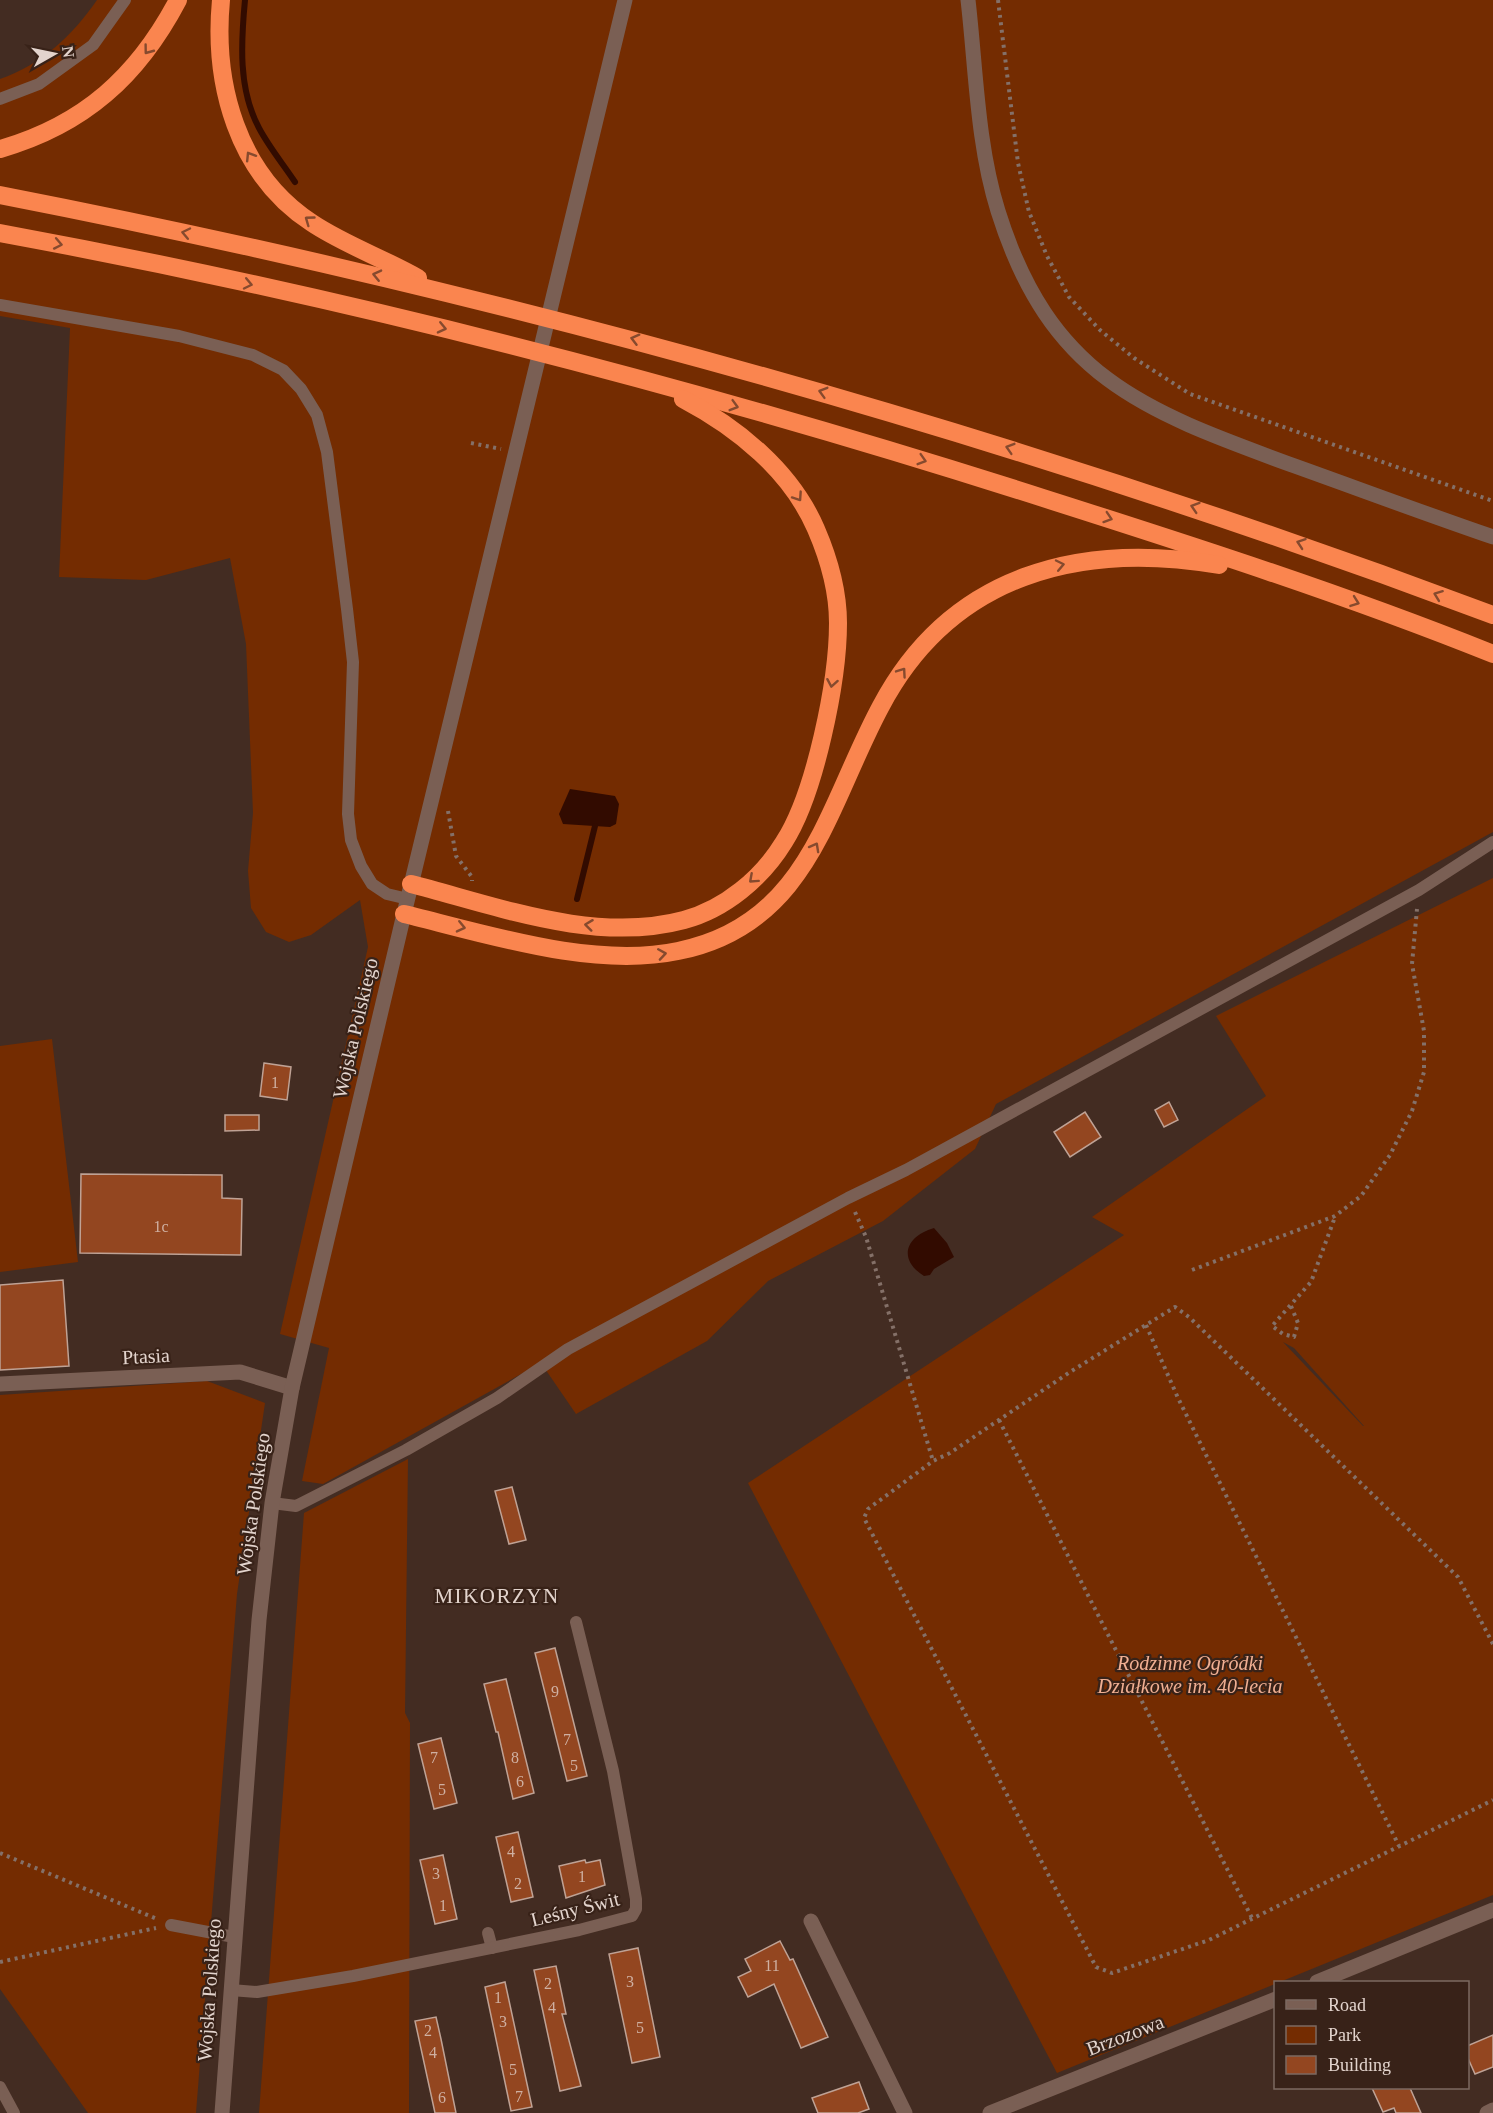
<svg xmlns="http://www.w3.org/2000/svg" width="1493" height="2113" viewBox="0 0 1493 2113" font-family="Georgia,serif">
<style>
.green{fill:#742c01;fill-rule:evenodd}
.water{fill:#320b00}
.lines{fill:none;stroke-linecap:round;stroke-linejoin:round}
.stream{stroke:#320b00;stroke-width:6}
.building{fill:#934620;stroke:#bfa295;stroke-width:1.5}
.path{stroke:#847068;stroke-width:4;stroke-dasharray:3 4.5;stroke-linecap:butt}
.service{stroke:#7a5f54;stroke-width:12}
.minor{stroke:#7a5f54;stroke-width:15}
.tertiary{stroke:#7a5f54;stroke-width:15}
.secondary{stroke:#7a5f54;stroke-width:15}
.motorway{stroke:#fa854f;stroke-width:18}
.oneway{stroke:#864a2e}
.labels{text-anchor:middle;stroke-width:4.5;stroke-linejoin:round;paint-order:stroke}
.number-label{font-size:16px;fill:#cfb0a2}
.street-label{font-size:20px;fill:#e3d4cd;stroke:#382218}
.park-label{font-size:20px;font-style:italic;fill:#f1af92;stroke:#382218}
.neighbourhood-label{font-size:21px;letter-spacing:1.5px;fill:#e3d4cd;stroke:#382218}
</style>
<rect width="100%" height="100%" fill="#432c22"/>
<g class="green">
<path d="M97 0H1493V832L996 1104 975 1149 883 1221 768 1281 707 1341 576 1414 541 1363 323 1484 302 1481 329 1348 280 1334 368 947 360 900 311 935 289 942 266 932 251 908 248 871 253 813 246 644 230 558 146 580 59 577 70 328 0 316V79C41 65 73 35 97 0Z"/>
<path d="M1493 878V1895L1057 2073 748 1483 1124 1235 1092 1217 1266 1096 1216 1016ZM1283 1342 1294 1348 1364 1426H1363Z"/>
<polygon points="52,1039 78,1262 0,1272 0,1046"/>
<polygon points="207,1381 265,1403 237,1594 196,2113 88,2113 0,1989 0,1395"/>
<polygon points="408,1459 405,1713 410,1723 409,2113 259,2113 304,1513"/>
</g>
<g class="water">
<polygon points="570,789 615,796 619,804 616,824 610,827 563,824 559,814"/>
<path d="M934 1228 947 1243 954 1257 934 1269 930 1275 924 1276C897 1259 906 1236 934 1228Z"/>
</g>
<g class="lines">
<g class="stream">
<path d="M245 0C241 42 238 89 259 128 269 147 283 164 295 182"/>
<polyline points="577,899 595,826"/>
</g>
</g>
<g class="building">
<polygon points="264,1063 291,1067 287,1100 260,1096"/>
<polygon points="1169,1102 1178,1120 1164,1127 1155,1110"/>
<polygon points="1085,1112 1101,1137 1070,1157 1054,1132"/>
<polygon points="225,1115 259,1115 259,1130 225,1131"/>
<polygon points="81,1174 222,1175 222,1198 242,1199 241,1255 80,1253"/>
<polygon points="63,1280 69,1366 0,1370 0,1285"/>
<polygon points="512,1487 526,1540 509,1544 495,1491"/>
<polygon points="555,1648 587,1776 567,1781 535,1653"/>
<polygon points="506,1679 534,1793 513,1799 498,1732 496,1732 484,1684"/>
<polygon points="441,1738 457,1803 434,1809 418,1744"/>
<polygon points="518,1832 533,1897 511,1902 496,1837"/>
<polygon points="443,1855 457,1919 435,1924 420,1860"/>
<polygon points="585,1860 586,1863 600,1860 605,1885 566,1898 559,1866"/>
<polygon points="780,1941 790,1960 793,1959 828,2037 801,2048 774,1984 748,1997 738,1977 751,1971 745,1959"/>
<polygon points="638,1948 660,2057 632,2063 609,1954"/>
<polygon points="556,1966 566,2014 562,2014 581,2086 560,2091 534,1970"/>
<polygon points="505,1982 532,2107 511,2111 485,1987"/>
<polygon points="436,2017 441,2039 456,2113 435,2113 415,2021"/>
<polygon points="1493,2035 1493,2067 1475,2074 1467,2056 1467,2046"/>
<polygon points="859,2082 869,2109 858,2113 818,2113 812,2098"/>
<polygon points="1372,2088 1410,2088 1421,2113 1396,2113 1394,2108 1383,2112"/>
</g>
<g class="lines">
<g class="path">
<polyline points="998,0 1018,163 1029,212 1047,256 1069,297 1100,330 1134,358 1190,394 1493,501"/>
<polyline points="471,443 501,449"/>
<polyline points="448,811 456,856 472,877 472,881"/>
<polyline points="855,1212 866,1237 933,1461"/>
<polyline points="1192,1270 1335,1216 1361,1196 1390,1155 1412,1111 1424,1072 1424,1031 1412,964 1417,909"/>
<polyline points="1291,1306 1298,1323 1294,1337 1283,1334 1272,1326 1311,1282 1335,1217"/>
<polyline points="1146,1325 1178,1398 1399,1846"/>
<polyline points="999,1420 1252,1918"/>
<polyline points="1493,1644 1458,1577 1189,1317 1175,1307 1070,1372 950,1453 933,1461 868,1509 864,1518 1096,1967 1112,1973 1209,1940 1493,1800"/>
<polyline points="0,1853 157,1919"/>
<polyline points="0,1962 156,1928"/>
</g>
<g class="service">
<polyline points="0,99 39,84 93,45 125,0"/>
<polyline points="0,305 179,336 253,355 283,370 301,389 317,415 327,452 347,609 353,662 348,814 351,840 361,866 372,884 387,894 408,899"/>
<polyline points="272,1503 296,1506 406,1450 497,1398 568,1349 848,1198 906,1170 1419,890 1493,842"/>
<polyline points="171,1925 234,1937"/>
<polyline points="488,1933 492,1948"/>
<polyline points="231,1990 257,1992 353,1976 579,1930 632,1916 636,1909 636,1899 613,1771 576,1622"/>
<polyline points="0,2087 14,2113"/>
</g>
<g class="minor">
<path d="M968 0C976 69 977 144 998 211 1050 377 1142 410 1292 465 1359 489 1426 514 1493 537"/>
<polyline points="0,1384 240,1372 292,1388"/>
<polyline points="811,1921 905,2113"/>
<polyline points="1317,1982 1493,1910"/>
<polyline points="990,2113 1276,1999"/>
<polyline points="1487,2113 1493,2110"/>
</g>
<polyline class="tertiary" points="222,2113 259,1620 272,1503 292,1388 404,914"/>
<polyline class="secondary" points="404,914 625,0"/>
<g class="motorway">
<path d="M221 0C213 84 237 174 312 223 345 245 383 258 418 278"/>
<path d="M0 149C84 125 138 76 178 0"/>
<path d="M0 195C513 295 1004 432 1493 615"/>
<path d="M0 233C353 298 702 389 1043 498 1194 546 1346 595 1493 654"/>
<path d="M411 884C497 906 595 944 684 920 725 909 762 878 784 842 815 794 838 681 838 623 838 591 829 559 816 529 791 471 738 428 683 399"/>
<path d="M404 914C487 934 593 969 678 951 809 925 827 806 881 706 951 574 1080 541 1219 565"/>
</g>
</g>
<defs><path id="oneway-chevron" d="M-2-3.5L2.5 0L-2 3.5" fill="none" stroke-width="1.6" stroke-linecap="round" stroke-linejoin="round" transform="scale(1.5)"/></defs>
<g class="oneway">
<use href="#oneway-chevron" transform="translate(148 50) rotate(127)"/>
<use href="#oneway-chevron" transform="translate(250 156) rotate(-122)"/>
<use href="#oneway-chevron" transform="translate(309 220) rotate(-144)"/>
<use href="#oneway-chevron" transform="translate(186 233) rotate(-168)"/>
<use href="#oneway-chevron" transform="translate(58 244) rotate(11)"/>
<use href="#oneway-chevron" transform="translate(377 275) rotate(-167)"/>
<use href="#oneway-chevron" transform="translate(248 284) rotate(12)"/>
<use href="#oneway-chevron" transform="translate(442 328) rotate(13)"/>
<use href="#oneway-chevron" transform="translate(635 339) rotate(-165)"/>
<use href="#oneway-chevron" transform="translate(823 392) rotate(-164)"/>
<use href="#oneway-chevron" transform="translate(734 406) rotate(16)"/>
<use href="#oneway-chevron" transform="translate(1010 448) rotate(-163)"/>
<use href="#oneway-chevron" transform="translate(922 460) rotate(17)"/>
<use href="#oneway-chevron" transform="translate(798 497) rotate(56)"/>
<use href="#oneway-chevron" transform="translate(1195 507) rotate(-162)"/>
<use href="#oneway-chevron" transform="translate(1108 518) rotate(18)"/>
<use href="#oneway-chevron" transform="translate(1301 543) rotate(-161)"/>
<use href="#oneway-chevron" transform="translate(1060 565) rotate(-12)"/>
<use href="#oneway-chevron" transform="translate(1438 595) rotate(-159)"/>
<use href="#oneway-chevron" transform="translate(1355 602) rotate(20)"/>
<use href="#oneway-chevron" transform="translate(902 672) rotate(-55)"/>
<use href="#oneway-chevron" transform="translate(832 683) rotate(100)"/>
<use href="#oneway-chevron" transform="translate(815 847) rotate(-61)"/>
<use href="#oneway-chevron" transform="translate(753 879) rotate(138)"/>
<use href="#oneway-chevron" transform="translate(589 925) rotate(-173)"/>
<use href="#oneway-chevron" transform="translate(461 927) rotate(13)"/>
<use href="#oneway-chevron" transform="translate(662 954) rotate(-9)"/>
</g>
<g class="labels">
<g class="number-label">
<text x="275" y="1088">1</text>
<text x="161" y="1232">1c</text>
<text x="555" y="1697">9</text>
<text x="567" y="1745">7</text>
<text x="434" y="1763">7</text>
<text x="515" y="1763">8</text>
<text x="574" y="1771">5</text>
<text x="520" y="1787">6</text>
<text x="442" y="1795">5</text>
<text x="511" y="1857">4</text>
<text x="436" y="1879">3</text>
<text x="582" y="1882">1</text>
<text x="518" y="1889">2</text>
<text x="443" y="1911">1</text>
<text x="772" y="1971">11</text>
<text x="630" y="1987">3</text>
<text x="548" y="1989">2</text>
<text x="498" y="2003">1</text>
<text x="552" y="2013">4</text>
<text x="503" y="2027">3</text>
<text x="640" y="2033">5</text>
<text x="428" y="2036">2</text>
<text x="433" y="2058">4</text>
<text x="513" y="2075">5</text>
<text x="519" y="2102">7</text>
<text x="442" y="2103">6</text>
</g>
<g class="street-label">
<text transform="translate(355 1028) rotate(-77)" y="7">Wojska Polskiego</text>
<text transform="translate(146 1356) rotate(-3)" y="7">Ptasia</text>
<text transform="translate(253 1504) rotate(-82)" y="7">Wojska Polskiego</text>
<text transform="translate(575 1909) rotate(-14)" y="7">Leśny Świt</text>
<text transform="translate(209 1990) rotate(-86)" y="7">Wojska Polskiego</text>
<text transform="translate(1125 2035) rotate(-21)" y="7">Brzozowa</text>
</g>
<g class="park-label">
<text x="1190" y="1670">Rodzinne Ogródki<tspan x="1190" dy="23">Działkowe im. 40-lecia</tspan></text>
</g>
<g class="neighbourhood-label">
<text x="497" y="1603">MIKORZYN</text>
</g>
</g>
<rect x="1274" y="1981" width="195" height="108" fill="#382218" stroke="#7c6960" stroke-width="1.5"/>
<rect x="1286" y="2000" width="30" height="9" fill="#7a5f54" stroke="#7c6960" stroke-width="1.5"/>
<text x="1328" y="2011" font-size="18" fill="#e3d4cd">Road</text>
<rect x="1286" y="2026" width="30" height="18" fill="#742c01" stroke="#7c6960" stroke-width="1.5"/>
<text x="1328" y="2041" font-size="18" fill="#e3d4cd">Park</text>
<rect x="1286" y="2056" width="30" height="18" fill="#934620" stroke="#7c6960" stroke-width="1.5"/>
<text x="1328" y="2071" font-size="18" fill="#e3d4cd">Building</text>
<g transform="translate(54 54) rotate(81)" stroke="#382218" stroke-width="4.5" paint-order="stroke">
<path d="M0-4.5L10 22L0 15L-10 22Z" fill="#e3d4cd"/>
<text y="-9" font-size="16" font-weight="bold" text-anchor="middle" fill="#e3d4cd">N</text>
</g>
</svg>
